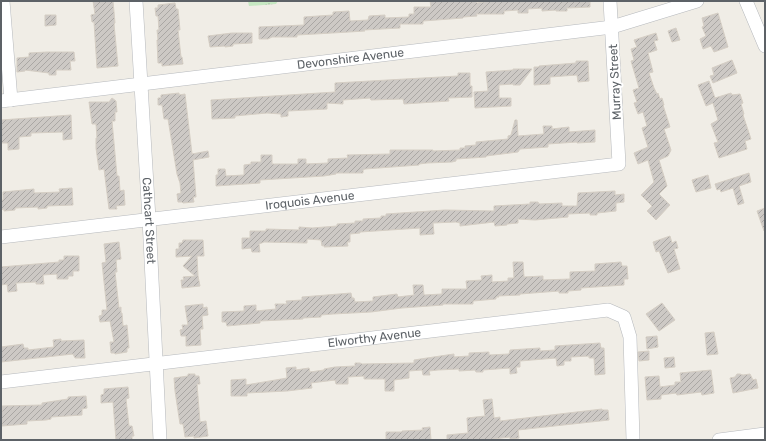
<svg xmlns="http://www.w3.org/2000/svg" width="766" height="441" viewBox="0 0 766 441" font-family="Rubik,sans-serif">
<style>
.grass{fill:url(#grass-tufts)}
.building{fill:url(#building-hatch);stroke:#d5cec4}
.lines{fill:none;stroke-linecap:round;stroke-linejoin:round}
.minor-casing{stroke:#b6b9bd;stroke-width:14}
.minor{stroke:#fff;stroke-width:13}
.labels{text-anchor:middle;stroke-width:4;stroke-linejoin:round;paint-order:stroke}
.street-label{font-size:12px;fill:#5d6267;stroke:#fff}
</style>
<defs>
<pattern id="grass-tufts" width="24" height="20" patternUnits="userSpaceOnUse"><rect width="24" height="20" fill="#c6e8c2"/><path d="M3 7l-1-3M5 7V3M7 7l1-3M15 17l-1-3M17 17v-4M19 17l1-3" fill="none" stroke="#a4bfa1"/></pattern>
<pattern id="building-hatch" width="6" height="6" patternUnits="userSpaceOnUse"><rect width="6" height="6" fill="#cdc9c5"/><path d="M-1 1l2-2M0 6l6-6M5 7l2-2" fill="none" stroke="#aaa7a4"/></pattern>
</defs>
<rect width="100%" height="100%" fill="#f0ede6"/>
<polygon class="grass" points="248,1 278,1 276,4 249,6"/>
<g class="building">
<polygon points="93,1 113,1 115,23 114,24 118,66 97,68 94,22 92,22 91,15 95,14"/>
<polygon points="430,1 476,1 477,3 490,1 590,1 590,7 567,8 567,11 556,11 556,10 542,11 542,8 528,9 528,13 518,13 518,10 504,11 504,14 476,14 477,16 463,17 463,18 423,21 423,24 400,24 400,28 364,30 365,31 349,32 315,34 297,35 297,37 272,37 268,39 259,39 259,27 304,25 304,17 333,15 333,12 349,11 350,21 368,20 369,16 385,15 385,18 409,17 409,14 414,14 414,7 431,7"/>
<polygon points="175,3 176,9 178,9 180,30 178,30 181,57 182,57 183,64 162,66 162,63 158,63 157,40 158,40 157,30 159,30 158,16 156,16 155,8 158,8 158,5"/>
<polygon points="718,13 728,47 714,52 711,46 703,49 700,39 706,36 702,27 704,26 702,18"/>
<polygon points="45,15 56,15 56,25 45,26"/>
<polygon points="676,28 680,40 672,42 668,31"/>
<polygon points="232,33 252,33 252,43 233,44 233,46 225,47 225,46 210,47 208,36"/>
<polygon points="656,33 658,40 654,41 657,50 648,53 653,72 649,73 654,88 657,94 658,93 660,99 662,98 664,105 663,105 670,127 664,129 671,150 668,156 659,160 667,186 659,194 670,205 656,220 647,211 652,206 641,195 654,182 648,160 638,164 634,153 648,147 642,128 647,126 643,112 638,114 634,103 637,102 633,90 639,88 631,61 634,60 631,49 637,47 634,40"/>
<polygon points="47,52 74,52 75,61 70,61 71,70 56,70 56,75 49,75 49,73 25,70 25,71 17,72 17,58 29,57 29,53"/>
<polygon points="732,60 737,73 713,83 710,76 714,75 712,68"/>
<polygon points="576,61 588,61 589,81 578,82 577,75 550,77 550,84 534,85 534,67 539,67 539,66 576,63"/>
<polygon points="513,69 532,69 520,85 513,85 513,84 499,85 499,98 511,98 511,106 475,108 474,92 488,91 486,72 513,70"/>
<polygon points="458,73 470,73 470,86 472,86 472,97 448,98 449,101 404,104 403,99 371,100 370,98 343,100 343,104 327,103 327,109 288,111 288,116 281,117 281,114 267,113 235,116 235,118 212,119 211,100 335,92 335,83 458,76"/>
<polygon points="709,81 715,98 731,93 732,95 740,94 743,103 741,104 744,114 743,115 751,139 745,141 747,149 719,158 714,143 718,142 711,124 718,120 713,103 706,106 698,85"/>
<polygon points="179,93 179,95 185,94 192,154 208,151 209,157 193,160 196,197 193,197 194,202 183,203 182,202 178,202 177,194 181,193 180,183 177,174 168,119 164,119 162,105 158,105 158,98 161,98 161,95"/>
<polygon points="112,98 116,101 117,112 115,112 115,121 112,121 117,176 119,176 120,191 124,190 125,205 116,206 117,209 109,209 104,169 99,170 96,148 96,138 97,138 96,124 92,124 89,102 109,102"/>
<polygon points="71,115 72,139 63,140 63,132 31,133 31,136 19,137 19,149 8,150 8,143 1,143 1,120"/>
<polygon points="515,120 517,120 518,136 544,134 543,126 552,126 552,129 569,127 569,132 595,130 595,142 577,143 577,142 548,144 548,147 520,149 518,152 486,156 486,157 456,159 456,161 452,162 427,163 419,164 419,165 365,169 363,170 363,173 336,173 336,174 324,176 260,180 260,183 216,186 216,175 218,175 218,169 225,169 226,176 244,175 244,165 251,164 251,162 261,162 261,155 272,155 272,164 298,164 298,159 306,159 306,164 328,163 328,159 348,158 347,155 390,154 390,150 433,150 433,151 460,150 460,148 465,148 465,146 476,145 476,142 508,139 508,136 511,135"/>
<polygon points="749,173 751,182 739,186 744,203 738,205 733,188 721,192 720,189 717,190 715,184"/>
<polygon points="708,175 711,188 696,192 692,180"/>
<polygon points="72,188 73,205 47,206 47,208 38,209 38,207 15,208 15,210 4,211 4,209 1,210 1,200 3,200 3,192 34,189 34,193 60,192 59,189"/>
<polygon points="615,191 615,195 624,194 624,202 616,203 616,211 597,213 597,215 590,215 590,213 568,214 568,217 535,220 518,219 518,223 507,224 507,225 495,226 494,222 460,226 460,223 456,222 433,223 434,234 420,235 420,228 360,232 360,233 350,234 350,242 347,242 348,246 324,247 324,245 322,246 321,240 307,239 307,243 264,242 259,244 260,252 252,252 251,248 242,249 242,238 250,238 250,231 266,231 266,229 299,230 299,227 312,228 337,226 337,224 355,223 355,221 363,221 363,219 381,218 381,216 386,216 386,214 445,210 494,211 494,206 530,204 530,202 538,202 539,204 562,203 562,206 577,206 578,193"/>
<polygon points="765,208 765,231 764,231 757,211"/>
<polygon points="670,236 672,243 676,241 678,248 674,249 680,269 668,273 659,251 656,252 653,242"/>
<polygon points="183,240 203,240 204,256 197,256 198,276 200,286 182,288 181,280 184,280 183,277 195,276 183,266 192,256 176,257 176,249 179,249 179,243 182,243"/>
<polygon points="119,242 121,259 116,260 117,272 115,272 119,308 121,307 121,313 122,313 123,326 127,325 129,348 127,348 127,352 115,354 114,353 111,353 110,342 114,342 110,321 100,322 99,316 102,315 102,310 107,310 102,263 106,262 104,244"/>
<polygon points="64,256 79,256 79,271 73,271 73,276 68,276 68,279 57,279 57,274 43,275 44,284 36,284 36,282 16,283 17,291 8,292 7,284 1,285 1,267 59,262 59,260 64,260"/>
<polygon points="513,262 523,262 524,277 543,276 543,280 570,279 570,272 595,271 595,264 621,262 622,266 627,266 628,279 624,279 624,285 581,288 581,290 568,291 568,293 559,293 559,291 520,294 520,295 498,296 499,297 496,297 496,299 473,301 473,304 443,304 443,305 402,308 371,312 333,314 321,315 321,317 303,318 303,319 260,321 260,323 227,326 226,322 222,322 222,312 244,311 244,306 256,305 256,311 276,309 275,304 287,304 286,301 302,300 302,297 351,293 352,298 354,298 355,302 373,301 373,297 397,294 398,297 414,295 413,285 423,285 424,295 442,294 442,289 467,289 466,281 482,280 481,276 492,275 492,282 508,281 508,278 514,278"/>
<polygon points="662,303 675,320 659,331 646,314"/>
<polygon points="203,304 203,308 207,307 208,315 202,316 203,329 200,329 201,345 186,346 186,336 181,336 180,330 183,329 182,325 188,325 185,306"/>
<polygon points="714,332 718,354 707,355 705,333"/>
<polygon points="657,336 658,347 647,349 646,337"/>
<polygon points="61,339 61,341 84,340 85,358 75,358 73,354 1,362 1,347 23,344 24,348 28,348 28,350 54,347 53,340"/>
<polygon points="600,343 601,348 604,348 605,374 595,375 594,358 589,358 589,356 571,357 571,361 564,361 564,365 557,366 556,358 520,361 520,367 516,367 517,373 510,374 510,368 483,370 483,372 476,372 475,370 459,371 459,369 438,370 429,371 430,375 423,375 422,370 409,371 409,378 394,380 394,391 385,391 385,379 364,379 364,376 348,377 348,384 336,384 335,380 311,383 312,388 287,391 247,393 247,396 231,396 231,380 246,379 246,385 287,378 286,368 296,367 296,370 309,368 310,372 324,370 324,369 335,367 355,366 355,363 360,363 362,364 414,363 414,360 447,355 454,354 454,357 469,356 469,353 489,352 489,355 509,354 510,350 540,348 540,351 555,350 555,346"/>
<polygon points="649,351 649,360 639,361 638,352"/>
<polygon points="674,357 675,367 665,368 664,358"/>
<polygon points="711,370 714,393 702,395 701,392 677,395 676,393 661,395 661,399 647,400 645,377 659,376 660,387 675,385 675,382 681,382 680,373"/>
<polygon points="188,374 195,374 195,376 199,376 200,384 197,384 200,422 206,421 208,436 194,438 194,436 185,437 183,424 180,424 175,391 174,378 188,376"/>
<polygon points="737,374 740,374 743,375 750,374 753,380 756,379 758,388 733,393 730,378 735,377"/>
<polygon points="128,387 129,398 126,399 129,426 132,426 134,436 132,436 132,440 116,440 113,402 101,403 101,395 104,394 104,389"/>
<polygon points="86,396 87,408 82,409 82,415 51,417 51,419 46,420 27,421 27,424 2,426 1,412 2,412 2,406 42,405 42,403 68,399 68,397"/>
<polygon points="492,399 494,418 500,417 500,421 602,409 602,410 608,410 609,420 518,430 519,438 510,439 510,437 485,440 447,440 447,435 468,433 467,418 485,416 483,400"/>
<polygon points="430,427 431,440 386,440 386,432 402,432 402,431 423,430 422,428"/>
</g>
<g class="lines">
<g class="minor-casing">
<g id="minor">
<polyline points="3,1 11,100"/>
<path id="s1" d="M136 1 149 219 160 440"/>
<polyline points="746,1 765,46"/>
<path id="s2" d="M1 101 612 27 697 1"/>
<path id="s3" d="M1 237 619 164 610 1"/>
<path id="s4" d="M1 382 608 310 624 317 630 337 633 440"/>
<polyline points="719,440 765,434"/>
</g>
</g>
<use href="#minor" class="minor"/>
</g>
<g class="labels">
<g class="street-label">
<text dy="4" stroke="none"><textPath href="#s2" startOffset="352">Devonshire Avenue</textPath></text>
<text transform="translate(615 82) rotate(-93)" y="4">Murray Street</text>
<text dy="4" stroke="none"><textPath href="#s3" startOffset="311">Iroquois Avenue</textPath></text>
<text dy="4" stroke="none"><textPath href="#s1" startOffset="220">Cathcart Street</textPath></text>
<text dy="4" stroke="none"><textPath href="#s4" startOffset="376">Elworthy Avenue</textPath></text>
</g>
</g>
<rect width="766" height="441" fill="none" stroke="#5d6267" stroke-width="4"/>
</svg>
